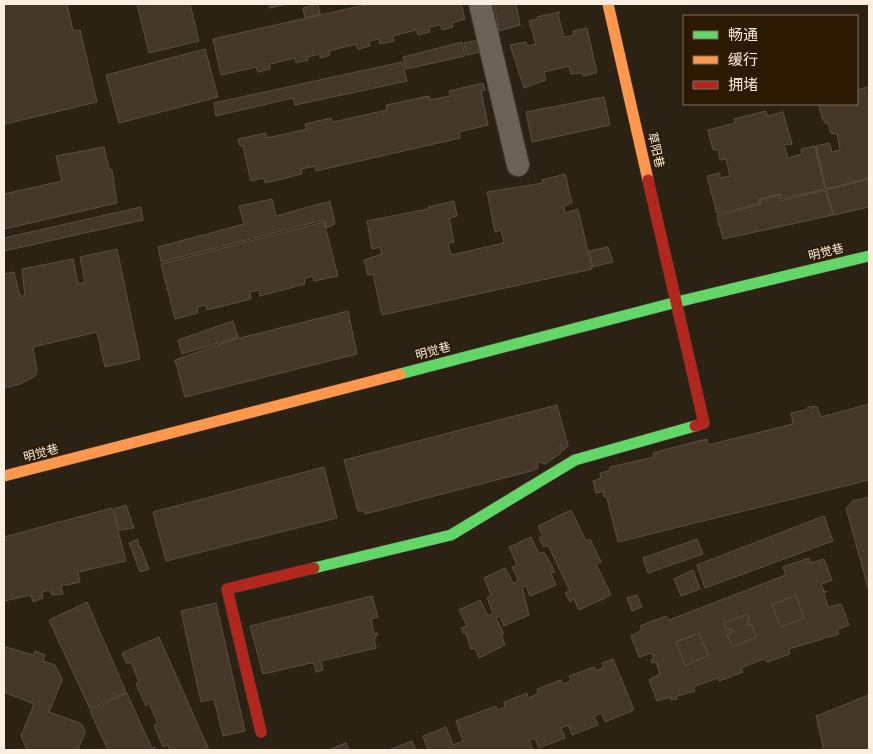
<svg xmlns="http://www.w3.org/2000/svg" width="873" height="754" viewBox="0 0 873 754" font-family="Rubik,'Noto Sans SC',sans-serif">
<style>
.building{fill:#443727;stroke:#584f43}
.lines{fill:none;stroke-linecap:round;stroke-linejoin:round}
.street-casing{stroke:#473d34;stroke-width:24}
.fast-casing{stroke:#473d34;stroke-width:12}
.slow-casing{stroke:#473d34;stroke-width:12}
.jam-casing{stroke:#473d34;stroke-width:12}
.street{stroke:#6a6157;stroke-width:22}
.fast{stroke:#63d668;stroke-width:11}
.slow{stroke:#ff974d;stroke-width:11}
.jam{stroke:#b3261e;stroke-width:11}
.labels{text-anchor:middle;stroke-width:4;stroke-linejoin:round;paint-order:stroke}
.street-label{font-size:12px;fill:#fcefe0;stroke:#2c1901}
</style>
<rect width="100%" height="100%" fill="#2c2214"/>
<g class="building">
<polygon points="4,4 67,4 73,31 80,30 97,102 5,124 4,117"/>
<polygon points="137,4 190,4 199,41 149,53"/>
<polygon points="269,4 283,4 283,5 270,8"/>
<polygon points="318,4 320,14 305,18 303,8"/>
<polygon points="369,4 461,4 465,19 452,23 453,27 442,30 440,25 429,27 430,32 418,35 416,30 393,36 394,41 380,44 379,39 369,41 370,46 358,49 356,44 329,51 330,55 320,58 320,54 307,57 308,60 296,63 295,58 270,64 270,69 258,72 256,67 221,75 213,39"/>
<polygon points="494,4 516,4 520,25 499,31"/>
<polygon points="560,12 558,14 564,37 574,35 573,31 587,28 597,73 583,76 582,73 571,74 569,66 544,72 546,80 524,88 510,45 526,42 527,46 536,44 529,21 538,19 537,17"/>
<polygon points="478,40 480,52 467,55 464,43"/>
<polygon points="462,42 465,56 406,69 403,57"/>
<polygon points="205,49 218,97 119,123 106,75"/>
<polygon points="402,62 407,81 295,105 293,98 216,116 214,103"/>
<polygon points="483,83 485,90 481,91 488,125 459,132 460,138 316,171 315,166 301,169 302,174 265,183 264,178 251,181 243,146 240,146 238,139 266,133 267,138 307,129 305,124 331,118 333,122 387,110 386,105 429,96 430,100 450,96 449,91"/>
<polygon points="869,87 869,178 826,189 816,146 829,143 832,152 840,150 837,133 831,134 828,123 826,124 822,118 819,105 825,104 857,104 857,90"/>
<polygon points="604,97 610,125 532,142 526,112"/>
<polygon points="766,111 767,116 783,112 792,144 784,145 788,158 802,154 801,149 815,146 825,189 781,199 780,194 759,199 760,203 750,206 717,214 707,176 720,173 720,178 730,176 726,159 720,160 718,149 713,150 708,130 735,123 734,119"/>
<polygon points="104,147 109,169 112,170 117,203 4,229 4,194 62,181 56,156"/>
<polygon points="565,174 572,203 564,206 565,213 578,209 592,269 382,315 373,274 368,275 364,260 382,254 380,247 372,249 367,221 428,209 428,207 454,201 457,216 449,218 454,242 448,243 451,255 504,243 501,230 495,232 487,192 543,183 542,180"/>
<polygon points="869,179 869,207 834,215 826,190"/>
<polygon points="825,190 833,215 723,239 717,216 761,204 760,200 779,195 780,201"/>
<polygon points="272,199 276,216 330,201 335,224 326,228 324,220 161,262 158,247 244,224 239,206"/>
<polygon points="141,207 143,220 4,251 4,238"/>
<polygon points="324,222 338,276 314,281 313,276 309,277 304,279 305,284 260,296 259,290 250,292 251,299 207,310 206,305 197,307 198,313 175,319 161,264"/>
<polygon points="608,247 613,262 593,267 589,251"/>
<polygon points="117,249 140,359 105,367 97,332 33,347 37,371 35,376 20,384 4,388 4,274 14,272 20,296 25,296 22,269 73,259 78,284 85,282 80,257"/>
<polygon points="348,311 357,354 185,397 175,360 232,340"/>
<polygon points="233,321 238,337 182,354 178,340"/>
<polygon points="869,404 869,480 618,542 607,498 603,496 605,491 596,493 593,481 601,478 600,473 609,471 610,467 654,457 653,453 694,442 707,439 708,445 793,424 791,413 805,410 809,406 812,409 812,406 817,407 821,417"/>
<polygon points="557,405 568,446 563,451 562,445 560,445 561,453 545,464 537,461 538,468 531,471 365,514 365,511 358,511 344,460"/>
<polygon points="324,467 337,518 166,561 153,512"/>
<polygon points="869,497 869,591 846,508 853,501"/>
<polygon points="126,505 134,528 119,530 114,509"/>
<polygon points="112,508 126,561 78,572 80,582 61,586 63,594 52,595 50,590 42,592 43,598 33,602 31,595 4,601 4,537"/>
<polygon points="571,510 586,541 590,539 601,562 596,564 611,595 579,610 574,599 570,602 565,593 570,591 548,545 544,547 539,538 543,536 538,526"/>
<polygon points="824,516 833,541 705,588 697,565"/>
<polygon points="531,537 539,554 544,552 555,572 551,573 556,585 530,596 526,586 522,587 529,615 504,626 500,616 496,618 504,634 501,634 505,645 479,658 475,648 471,649 466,633 464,634 461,628 467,626 459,610 480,600 488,616 493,613 487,598 491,595 484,578 505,568 514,584 518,580 512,567 517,565 509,547"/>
<polygon points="138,539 138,547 140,546 149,569 140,572 129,543"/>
<polygon points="697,539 703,554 648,573 643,558"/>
<polygon points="809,558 811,563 824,559 832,580 821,584 824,592 827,591 824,594 828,607 841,604 849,625 837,630 839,634 789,649 790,654 767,662 764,659 741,668 743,672 719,681 718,678 698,685 693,687 695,691 677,696 677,699 671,700 671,697 657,701 649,680 660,674 656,662 652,663 651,660 654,659 652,653 639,657 631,636 642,630 640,626 666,616 669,620 786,575 783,567"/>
<polygon points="693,570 700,589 681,596 674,579"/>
<polygon points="637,595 642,607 632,611 627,598"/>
<polygon points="796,595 804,618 781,627 772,605"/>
<polygon points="372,596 378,617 371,619 374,634 378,633 374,640 376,648 321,661 323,670 316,672 314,664 311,663 263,674 250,626"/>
<polygon points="87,602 126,692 90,709 49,620"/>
<polygon points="216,603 245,731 223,736 214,699 201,702 181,611"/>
<polygon points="748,614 750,621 747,622 747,625 751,624 756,637 733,647 727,634 732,632 731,628 727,631 724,623"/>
<polygon points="699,633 708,655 685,666 676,642"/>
<polygon points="159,637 209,750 170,750 168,745 163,747 154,725 158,724 149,703 146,706 136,684 139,682 131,662 127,664 122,653"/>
<polygon points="6,647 33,655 35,651 45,655 43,661 55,665 62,680 49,712 82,724 85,732 78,750 27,750 21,736 34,704 4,692 4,652"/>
<polygon points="613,659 634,710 605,722 601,713 594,716 598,725 572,735 568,725 561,728 565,738 539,748 535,738 529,740 533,750 428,750 423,736 446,727 453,745 463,741 456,721 496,706 497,710 505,707 504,702 527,693 528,698 538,694 537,689 561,680 563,684 571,681 569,676 594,667 596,671 604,667 602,663"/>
<polygon points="127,693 152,749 155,746 153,750 108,750 90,711"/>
<polygon points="869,695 869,750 824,750 816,716"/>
<polygon points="412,741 416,750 389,750"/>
<polygon points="346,743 349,750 328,750"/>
</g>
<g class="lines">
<g class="street-casing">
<polyline id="street" points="480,4 518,165"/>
</g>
<g class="fast-casing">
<g id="fast">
<polyline points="400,374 677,302 869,256"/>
<polyline points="314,568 451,535 575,460 695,426"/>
</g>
</g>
<g class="slow-casing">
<g id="slow">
<polyline points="608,4 648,180"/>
<polyline points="4,476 400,374"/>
</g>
</g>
<g class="jam-casing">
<g id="jam">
<polyline points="648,180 704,423 695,426"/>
<polyline points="261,732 227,589 314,568"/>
</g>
</g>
<use href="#street" class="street"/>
<use href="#fast" class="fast"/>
<use href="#slow" class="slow"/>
<use href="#jam" class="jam"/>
</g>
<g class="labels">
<g class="street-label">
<text transform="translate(656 150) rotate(77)" y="4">草阳巷</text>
<text transform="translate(826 252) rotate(-14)" y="4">明觉巷</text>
<text transform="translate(433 351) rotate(-15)" y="4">明觉巷</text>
<text transform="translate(41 453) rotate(-15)" y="4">明觉巷</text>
</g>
</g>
<rect width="873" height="754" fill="none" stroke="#fcefe0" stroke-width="10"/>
<rect x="683" y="15" width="175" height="90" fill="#2c1901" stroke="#7f6f5a"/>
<rect x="693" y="31" width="25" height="8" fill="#63d668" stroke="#7f6f5a"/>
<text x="728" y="40" font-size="15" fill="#fcefe0">畅通</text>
<rect x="693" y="56" width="25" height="8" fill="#ff974d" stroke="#7f6f5a"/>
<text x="728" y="65" font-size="15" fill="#fcefe0">缓行</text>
<rect x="693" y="81" width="25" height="8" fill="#b3261e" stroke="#7f6f5a"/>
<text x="728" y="90" font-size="15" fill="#fcefe0">拥堵</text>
</svg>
